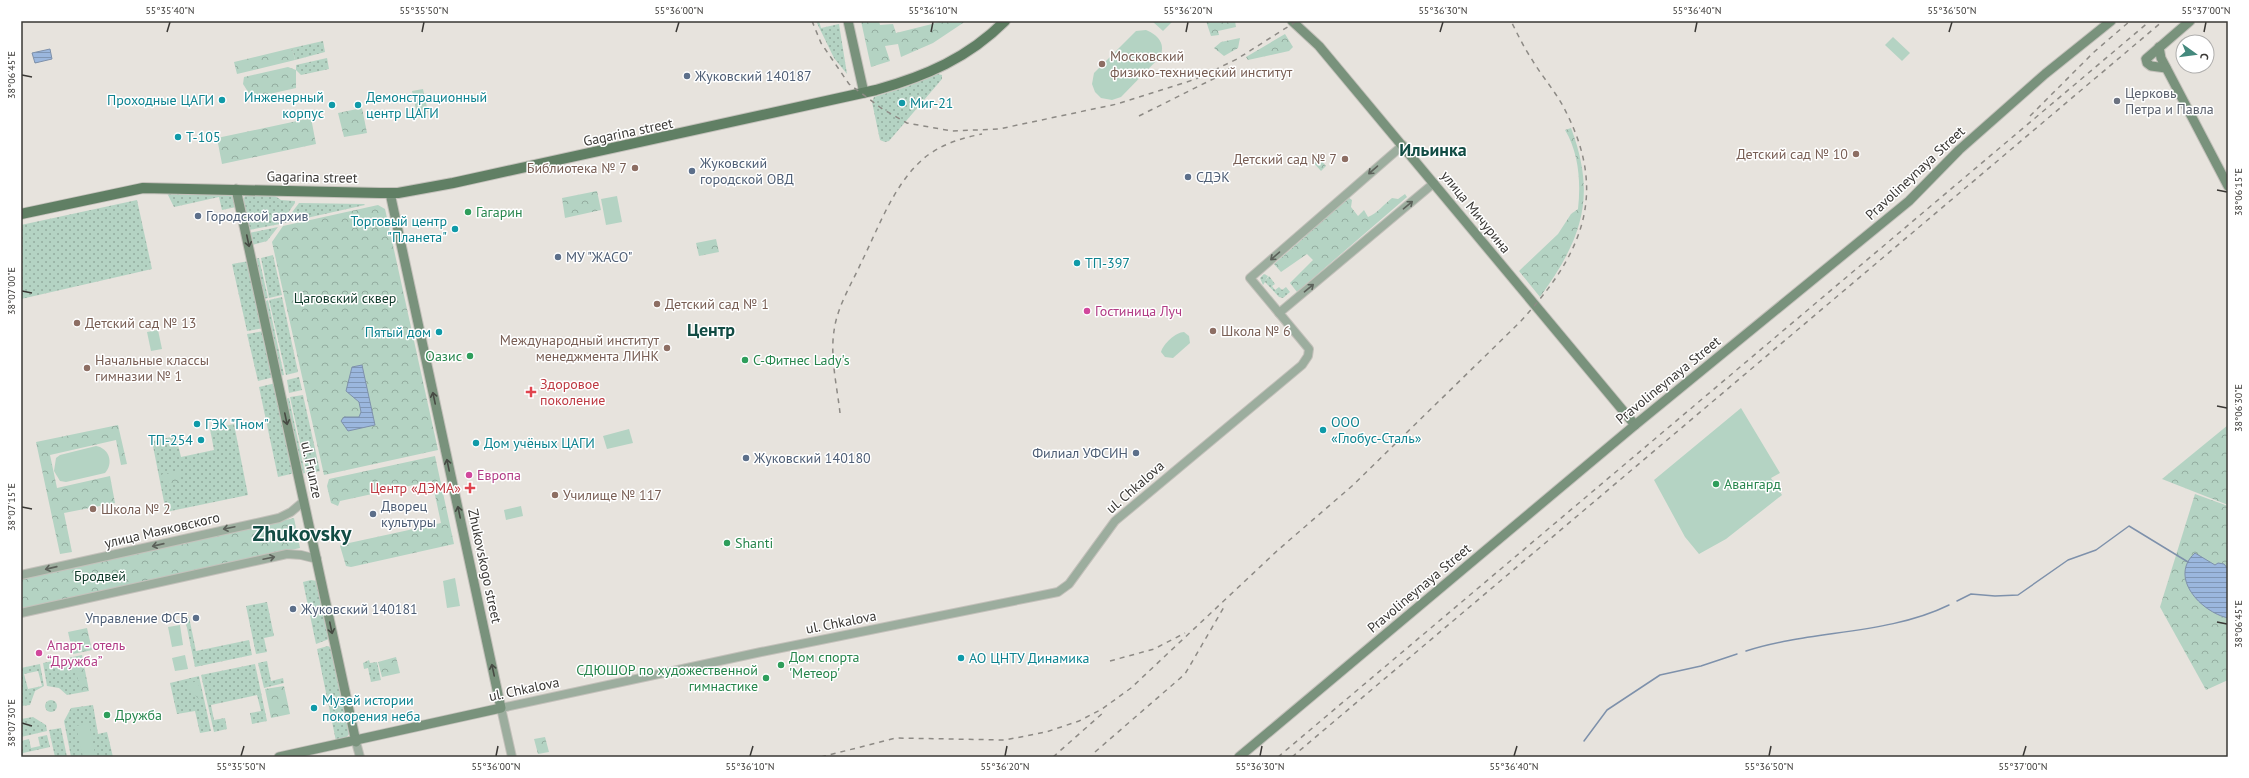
<svg xmlns="http://www.w3.org/2000/svg" width="2249" height="778" viewBox="0 0 2249 778" font-family="'PT Sans',sans-serif">
<style>
.grass{fill:url(#grass-dots);fill-rule:evenodd}
.forest{fill:url(#forest-crowns)}
.pitch{fill:#b4d3c3}
.water{fill:url(#water-rules);stroke:#7e91ab}
.lines{fill:none;stroke-linecap:round;stroke-linejoin:round}
.stream{stroke:#7e91ab;stroke-width:1.5}
.tertiary-casing{stroke:#c4c1bb;stroke-width:10}
.secondary-casing{stroke:#c4c1bb;stroke-width:11}
.primary-casing{stroke:#c4c1bb;stroke-width:12}
.tertiary{stroke:#9cad9e;stroke-width:8}
.secondary{stroke:#79927c;stroke-width:9}
.primary{stroke:#607f64;stroke-width:10}
.rail{stroke:#8d8a85;stroke-width:1.5;stroke-dasharray:5 5;stroke-linecap:butt}
.oneway{stroke:#5c615a}
.oneway2{stroke:#474a43}
.ticks{fill:none;stroke:#3a3835;stroke-width:1.5}
.education-dot{fill:#8d6e63;stroke:#fff;stroke-width:1.5}
.service-dot{fill:#5c6f8a;stroke:#fff;stroke-width:1.5}
.culture-dot{fill:#0f9aa8;stroke:#fff;stroke-width:1.5}
.worship-dot{fill:#6b7280;stroke:#fff;stroke-width:1.5}
.leisure-dot{fill:#2e9e5b;stroke:#fff;stroke-width:1.5}
.hotel-dot{fill:#d1479c;stroke:#fff;stroke-width:1.5}
.health-dot{fill:#e0444e;stroke:#fff;stroke-width:1.5}
.labels{text-anchor:middle;stroke-width:3;stroke-linejoin:round;paint-order:stroke}
.education-label{font-size:14px;fill:#785e54;stroke:#fff;text-anchor:start}
.service-label{font-size:14px;fill:#4e5e75;stroke:#fff;text-anchor:start}
.worship-label{font-size:14px;fill:#5b616d;stroke:#fff;text-anchor:start}
.culture-label{font-size:14px;fill:#0d838f;stroke:#fff;text-anchor:start}
.street-label{font-size:14px;fill:#3a3835;stroke:#fff}
.leisure-label{font-size:14px;fill:#27864d;stroke:#fff;text-anchor:start}
.park-label{font-size:14px;fill:#0e3a29;stroke:#fff}
.hotel-label{font-size:14px;fill:#b23c85;stroke:#fff;text-anchor:start}
.health-label{font-size:14px;fill:#be3a42;stroke:#fff;text-anchor:start}
.district-label{font-size:18px;font-weight:bold;fill:#124c44;stroke:#fff}
.town-label{font-size:22px;font-weight:bold;fill:#124c44;stroke:#fff}
.neatline{fill:none;stroke:#3a3835;stroke-width:1.5}
.ticks-label{font-size:10px;text-anchor:middle;fill:#3a3835}
</style>
<defs>
<pattern id="grass-dots" width="8" height="8" patternUnits="userSpaceOnUse"><rect width="8" height="8" fill="#b4d3c3"/><path d="M2 2h.1M6 6h.1" fill="none" stroke="#93ac9f" stroke-width="1.8" stroke-linecap="round"/></pattern>
<pattern id="forest-crowns" width="20" height="18" patternUnits="userSpaceOnUse"><rect width="20" height="18" fill="#b4d3c3"/><path d="M2 6a3 3 0 1 1 6 0M12 15a3 3 0 1 1 6 0" fill="none" stroke="#93ac9f"/></pattern>
<pattern id="water-rules" width="6" height="5" patternUnits="userSpaceOnUse"><rect width="6" height="5" fill="#9bb7de"/><path d="M0 2.5h6" fill="none" stroke="#7f96b5"/></pattern>
</defs>
<rect width="100%" height="100%" fill="#e7e3dd"/>
<g class="grass">
<polygon points="816,21 819,21 821,28 839,24 847,74 834,58"/>
<polygon points="323,41 325,52 295,60 292,48"/>
<polygon points="327,58 329,69 301,75 296,70 296,65"/>
<polygon points="938,74 942,75 942,79 889,141 885,142 880,140 872,102 874,97 906,87"/>
<polygon points="167,193 230,195 233,197 236,207 222,210 219,197 174,207"/>
<polygon points="250,195 275,196 281,200 295,201 295,203 280,224 249,230 242,201 245,196"/>
<polygon points="137,200 152,269 21,299 21,225"/>
<polygon points="299,203 364,204 365,205 284,223"/>
<polygon points="278,227 267,241 252,245 249,233"/>
<polygon points="273,255 282,295 269,298 261,258"/>
<polygon points="259,258 268,298 263,299 255,259"/>
<polygon points="249,261 264,328 247,331 232,264"/>
<polygon points="1264,274 1268,276 1265,281 1269,276 1275,284 1272,286 1275,290 1279,287 1282,290 1286,287 1290,292 1283,298 1279,297 1265,282 1263,285 1260,278"/>
<polygon points="282,297 298,372 286,375 269,300"/>
<polygon points="268,300 284,375 280,376 264,302"/>
<polygon points="264,331 274,377 258,381 247,334"/>
<polygon points="299,377 302,390 289,393 287,380"/>
<polygon points="276,383 295,473 278,477 259,387"/>
<polygon points="303,395 320,471 307,474 290,397"/>
<polygon points="289,398 305,473 301,474 285,399"/>
<polygon points="234,424 248,495 166,512 152,441 176,436 181,457 214,450 210,429"/>
<polygon points="311,580 317,581 329,639 316,644 303,582"/>
<polygon points="267,602 274,636 264,638 267,652 256,654 246,606"/>
<polygon points="189,617 196,651 249,640 252,655 195,667 185,618"/>
<polygon points="328,646 332,649 349,734 346,738 336,741 317,649"/>
<polygon points="82,655 89,691 67,695 59,688 47,686 43,663"/>
<polygon points="369,660 370,663 377,662 381,680 371,682 368,668 364,669 363,663"/>
<polygon points="267,661 271,681 283,678 284,683 264,688 258,663"/>
<path d="M40 664 44 686 35 691 30 705 21 706V668ZM38 671 42 686 28 689 24 674Z"/>
<polygon points="255,664 267,721 252,724 250,713 261,711 257,695 211,705 214,720 225,718 227,729 214,732 201,675"/>
<polygon points="199,676 211,731 200,733 195,711 177,714 170,683"/>
<circle cx="51" cy="706" r="6"/>
<polygon points="93,705 98,734 107,732 113,757 71,757 64,721 71,708"/>
<polygon points="33,717 46,725 47,731 21,737 21,719"/>
<polygon points="61,728 67,757 55,757 49,730"/>
<polygon points="47,735 50,747 23,753 23,757 21,757 21,741 29,739 31,748 40,746 38,737"/>
</g>
<g class="forest">
<polygon points="861,21 879,21 880,25 893,24 896,33 944,21 966,21 933,43 901,57 898,44 885,46 890,61 871,67"/>
<polygon points="1206,21 1235,21 1236,27 1218,31 1219,35 1211,36"/>
<polygon points="1285,34 1293,47 1289,51 1248,60 1246,57"/>
<polygon points="1240,38 1238,48 1224,56 1214,48 1221,42"/>
<polygon points="292,48 295,60 237,74 234,62"/>
<polygon points="288,67 296,70 296,88 252,98 243,84 244,77"/>
<polygon points="423,89 428,112 417,114 412,91"/>
<polygon points="362,108 367,133 344,137 338,113"/>
<polygon points="311,118 316,144 222,164 217,138"/>
<path d="M1571 128C1597 197 1582 239 1540 297L1519 271 1558 234 1571 214 1578 209C1581 183 1579 153 1565 130Z"/>
<polygon points="1317,156 1326,166 1321,171 1312,161"/>
<polygon points="597,191 601,210 565,218 562,198"/>
<path d="M1405 194 1407 197 1297 292 1290 283 1313 260 1307 254 1281 272 1274 264 1307 235 1304 231 1345 195 1352 200 1351 207 1358 216 1364 210 1368 217C1378 213 1384 204 1392 198L1398 199Z"/>
<polygon points="378,205 385,209 438,450 324,475 272,242 283,226"/>
<polygon points="716,239 719,252 699,256 696,243"/>
<polygon points="118,425 127,464 121,465 116,440 50,455 57,488 110,476 115,503 64,513 72,552 60,554 36,442"/>
<polygon points="2228,425 2228,505 2162,479"/>
<polygon points="435,456 454,544 351,567 346,566 340,546 345,540 349,543 441,523 432,481 340,501 338,506 331,503 327,486 329,479"/>
<polygon points="179,471 181,481 167,484 162,474"/>
<polygon points="2195,494 2228,506 2228,680 2206,690 2160,607"/>
<polygon points="294,518 300,548 21,610 21,579"/>
<polygon points="87,628 92,650 73,654 68,632"/>
<polygon points="81,657 88,690 80,691 74,658"/>
<polygon points="396,657 400,673 382,677 378,662"/>
<polygon points="198,681 202,703 186,684"/>
<polygon points="284,686 290,714 271,718 265,689"/>
<polygon points="545,737 549,752 538,754 534,739"/>
</g>
<g class="pitch">
<polygon points="1152,21 1173,21 1163,31"/>
<path d="M1146 30C1158 35 1166 44 1160 57L1121 97 1112 100 1101 98 1095 92 1092 84 1094 73 1136 31Z"/>
<polygon points="1893,37 1910,53 1902,61 1885,45"/>
<polygon points="617,196 622,222 606,225 601,199"/>
<polygon points="158,330 162,349 151,351 147,332"/>
<path d="M1184 332 1189 336 1190 343 1173 358 1165 357 1161 352C1163 344 1176 332 1184 332Z"/>
<polygon points="1741,408 1780,473 1771,478 1782,495 1726,539 1699,554 1685,537 1654,480"/>
<polygon points="629,429 633,443 607,449 603,436"/>
<path d="M96 446C109 448 114 463 105 473L66 482 60 481 54 471 56 458 60 455Z"/>
<polygon points="521,506 523,516 506,520 504,510"/>
<polygon points="455,578 460,606 447,608 443,581"/>
<polygon points="180,625 183,645 172,647 168,627"/>
<polygon points="185,655 188,669 175,671 172,658"/>
<polygon points="89,723 95,754 83,757 76,726"/>
</g>
<g class="water">
<polygon points="50,49 52,59 35,63 32,53"/>
<polygon points="362,365 375,425 348,431 341,421 344,417 359,417 361,412 359,402 346,391 352,367"/>
<path d="M2195 553 2215 565 2218 563 2224 564 2228 569V618C2201 612 2168 577 2195 553Z"/>
</g>
<g class="lines">
<g class="stream">
<polyline points="1957,601 1971,594 1995,596 2018,595 2068,560 2096,550 2129,526 2188,562"/>
<path d="M1746 651C1811 630 1888 635 1949 605"/>
<polyline points="1584,741 1607,710 1660,675 1701,666 1737,654"/>
</g>
<g class="tertiary-casing">
<g id="tertiary">
<polyline points="1279,313 1434,183"/>
<polyline points="21,575 279,518 291,512 304,501"/>
<polyline points="21,613 287,554 301,555 317,559"/>
<polyline points="356,742 360,757"/>
<polyline points="512,757 501,708 761,652 1058,592 1069,584 1115,521 1302,365 1308,356 1309,349 1250,278 1403,145"/>
</g>
</g>
<g class="secondary-casing">
<g id="secondary">
<polyline points="848,21 864,93"/>
<polyline points="1292,21 1319,46 1635,425"/>
<polyline points="2159,47 2161,58 2228,186"/>
<polyline points="2166,68 2151,66 2147,63 2146,59 2190,21"/>
<polyline points="236,189 356,742"/>
<polyline points="279,757 501,708 390,193"/>
<polyline points="1239,757 1635,425 1909,201 1959,150 2045,74 2111,21"/>
</g>
</g>
<g class="primary-casing">
<path id="primary" d="M21 214 143 188 380 193H398L453 183 876 90C926 76 968 58 1005 21"/>
</g>
<use href="#tertiary" class="tertiary"/>
<use href="#secondary" class="secondary"/>
<use href="#primary" class="primary"/>
<g class="rail">
<polyline points="812,21 821,43 849,84 881,108 907,123 952,131 999,129 1117,104 1196,79 1237,59 1297,21"/>
<polyline points="1139,116 1219,76 1233,66"/>
<polyline points="2030,116 2094,52 2130,21"/>
<path d="M840 413C837 386 830 357 834 331 837 307 851 285 861 263 879 227 895 180 928 155 945 143 962 138 982 134"/>
<polyline points="1110,661 1154,649 1185,633"/>
<polyline points="1095,752 1185,674 1224,607"/>
<path d="M821 757 896 738 1005 740 1046 732 1079 721 1102 709 1131 688 1278 550 1352 486 1520 322C1579 258 1609 198 1567 114 1558 94 1542 77 1531 58 1523 46 1517 33 1511 21"/>
<polyline points="1053,757 1104,712"/>
<polyline points="1278,757 2150,21"/>
<polyline points="1292,757 2163,21"/>
</g>
</g>
<defs><path id="oneway-shaft" d="M-6 0H5M1.5-3L5.5 0L1.5 3" fill="none" stroke-width="1.6" stroke-linecap="round" stroke-linejoin="round"/></defs>
<g class="oneway">
<use href="#oneway-shaft" transform="translate(1373 170) rotate(139)"/>
<use href="#oneway-shaft" transform="translate(1408 205) rotate(-40)"/>
<use href="#oneway-shaft" transform="translate(1275 256) rotate(139)"/>
<use href="#oneway-shaft" transform="translate(1309 288) rotate(-40)"/>
<use href="#oneway-shaft" transform="translate(229 528) rotate(168)"/>
<use href="#oneway-shaft" transform="translate(158 545) rotate(167)"/>
<use href="#oneway-shaft" transform="translate(269 558) rotate(-12)"/>
<use href="#oneway-shaft" transform="translate(51 568) rotate(167)"/>
</g>
<g class="oneway2">
<use href="#oneway-shaft" transform="translate(248 241) rotate(78)"/>
<use href="#oneway-shaft" transform="translate(434 398) rotate(-102)"/>
<use href="#oneway-shaft" transform="translate(286 419) rotate(78)"/>
<use href="#oneway-shaft" transform="translate(448 465) rotate(-102)"/>
<use href="#oneway-shaft" transform="translate(459 512) rotate(-102)"/>
<use href="#oneway-shaft" transform="translate(331 628) rotate(78)"/>
<use href="#oneway-shaft" transform="translate(493 670) rotate(-102)"/>
</g>
<path class="ticks" d="M167 32 170 22M422 32 424 22M676 32 679 22M931 32 933 22M1186 32 1188 22M1440 32 1443 22M1695 32 1697 22M1949 32 1952 22M2204 32 2206 22M22 75 32 77M2217 190 2227 192M22 291 32 293M2217 406 2227 408M22 507 32 509M2217 622 2227 624M22 723 32 726M241 756 244 746M496 756 498 746M750 756 753 746M1005 756 1007 746M1260 756 1262 746M1514 756 1517 746M1769 756 1771 746M2023 756 2026 746"/>
<g class="education-dot">
<circle cx="1102" cy="64" r="4"/>
<circle cx="1856" cy="154" r="4"/>
<circle cx="1345" cy="159" r="4"/>
<circle cx="635" cy="168" r="4"/>
<circle cx="657" cy="304" r="4"/>
<circle cx="77" cy="323" r="4"/>
<circle cx="1213" cy="331" r="4"/>
<circle cx="667" cy="348" r="4"/>
<circle cx="87" cy="368" r="4"/>
<circle cx="555" cy="495" r="4"/>
<circle cx="93" cy="509" r="4"/>
</g>
<g class="service-dot">
<circle cx="687" cy="76" r="4"/>
<circle cx="692" cy="171" r="4"/>
<circle cx="1188" cy="177" r="4"/>
<circle cx="198" cy="216" r="4"/>
<circle cx="558" cy="257" r="4"/>
<circle cx="1136" cy="453" r="4"/>
<circle cx="746" cy="458" r="4"/>
<circle cx="373" cy="514" r="4"/>
<circle cx="293" cy="609" r="4"/>
<circle cx="196" cy="618" r="4"/>
</g>
<g class="culture-dot">
<circle cx="222" cy="100" r="4"/>
<circle cx="902" cy="103" r="4"/>
<circle cx="332" cy="105" r="4"/>
<circle cx="358" cy="105" r="4"/>
<circle cx="178" cy="137" r="4"/>
<circle cx="455" cy="229" r="4"/>
<circle cx="1077" cy="263" r="4"/>
<circle cx="439" cy="332" r="4"/>
<circle cx="197" cy="424" r="4"/>
<circle cx="1323" cy="430" r="4"/>
<circle cx="201" cy="440" r="4"/>
<circle cx="476" cy="443" r="4"/>
<circle cx="961" cy="658" r="4"/>
<circle cx="314" cy="708" r="4"/>
</g>
<circle class="worship-dot" cx="2117" cy="101" r="4"/>
<g class="leisure-dot">
<circle cx="468" cy="212" r="4"/>
<circle cx="470" cy="356" r="4"/>
<circle cx="745" cy="360" r="4"/>
<circle cx="1716" cy="484" r="4"/>
<circle cx="727" cy="543" r="4"/>
<circle cx="781" cy="665" r="4"/>
<circle cx="766" cy="678" r="4"/>
<circle cx="107" cy="715" r="4"/>
</g>
<g class="hotel-dot">
<circle cx="1087" cy="311" r="4"/>
<circle cx="469" cy="475" r="4"/>
<circle cx="39" cy="653" r="4"/>
</g>
<g class="health-dot">
<path d="M529 386h4v4h4v4h-4v4h-4v-4h-4v-4h4z"/>
<path d="M468 482h4v4h4v4h-4v4h-4v-4h-4v-4h4z"/>
</g>
<g class="labels">
<g class="education-label">
<text x="1110" y="61">Московский<tspan x="1110" dy="16">физико-технический институт</tspan></text>
<text x="1848" y="159" text-anchor="end">Детский сад № 10</text>
<text x="1337" y="164" text-anchor="end">Детский сад № 7</text>
<text x="627" y="173" text-anchor="end">Библиотека № 7</text>
<text x="665" y="309">Детский сад № 1</text>
<text x="85" y="328">Детский сад № 13</text>
<text x="1221" y="336">Школа № 6</text>
<text x="659" y="345" text-anchor="end">Международный институт<tspan x="659" dy="16">менеджмента ЛИНК</tspan></text>
<text x="95" y="365">Начальные классы<tspan x="95" dy="16">гимназии № 1</tspan></text>
<text x="563" y="500">Училище № 117</text>
<text x="101" y="514">Школа № 2</text>
</g>
<g class="service-label">
<text x="695" y="81">Жуковский 140187</text>
<text x="700" y="168">Жуковский<tspan x="700" dy="16">городской ОВД</tspan></text>
<text x="1196" y="182">СДЭК</text>
<text x="206" y="221">Городской архив</text>
<text x="566" y="262">МУ "ЖАСО"</text>
<text x="1128" y="458" text-anchor="end">Филиал УФСИН</text>
<text x="754" y="463">Жуковский 140180</text>
<text x="381" y="511">Дворец<tspan x="381" dy="16">культуры</tspan></text>
<text x="301" y="614">Жуковский 140181</text>
<text x="188" y="623" text-anchor="end">Управление ФСБ</text>
</g>
<g class="worship-label">
<text x="2125" y="98">Церковь<tspan x="2125" dy="16">Петра и Павла</tspan></text>
</g>
<g class="culture-label">
<text x="324" y="102" text-anchor="end">Инженерный<tspan x="324" dy="16">корпус</tspan></text>
<text x="366" y="102">Демонстрационный<tspan x="366" dy="16">центр ЦАГИ</tspan></text>
<text x="214" y="105" text-anchor="end">Проходные ЦАГИ</text>
<text x="910" y="108">Миг-21</text>
<text x="186" y="142">Т-105</text>
<text x="447" y="226" text-anchor="end">Торговый центр<tspan x="447" dy="16">"Планета"</tspan></text>
<text x="1085" y="268">ТП-397</text>
<text x="431" y="337" text-anchor="end">Пятый дом</text>
<text x="1331" y="427">ООО<tspan x="1331" dy="16">«Глобус-Сталь»</tspan></text>
<text x="205" y="429">ГЭК "Гном"</text>
<text x="193" y="445" text-anchor="end">ТП-254</text>
<text x="484" y="448">Дом учёных ЦАГИ</text>
<text x="969" y="663">АО ЦНТУ Динамика</text>
<text x="322" y="705">Музей истории<tspan x="322" dy="16">покорения неба</tspan></text>
</g>
<g class="street-label">
<text transform="translate(628 132) rotate(-12)" y="5">Gagarina street</text>
<text transform="translate(1915 173) rotate(-43)" y="5">Pravolineynaya Street</text>
<text transform="translate(312 177) rotate(1)" y="5">Gagarina street</text>
<text transform="translate(1476 212) rotate(51)" y="5">улица Мичурина</text>
<text transform="translate(1668 380) rotate(-39)" y="5">Pravolineynaya Street</text>
<text transform="translate(312 470) rotate(78)" y="5">ul. Frunze</text>
<text transform="translate(1135 487) rotate(-41)" y="5">ul. Chkalova</text>
<text transform="translate(162 530) rotate(-13)" y="5">улица Маяковского</text>
<text transform="translate(485 566) rotate(78)" y="5">Zhukovskogo street</text>
<text transform="translate(1419 588) rotate(-40)" y="5">Pravolineynaya Street</text>
<text transform="translate(841 622) rotate(-11)" y="5">ul. Chkalova</text>
<text transform="translate(524 689) rotate(-12)" y="5">ul. Chkalova</text>
</g>
<g class="leisure-label">
<text x="476" y="217">Гагарин</text>
<text x="462" y="361" text-anchor="end">Оазис</text>
<text x="753" y="365">С-Фитнес Lady's</text>
<text x="1724" y="489">Авангард</text>
<text x="735" y="548">Shanti</text>
<text x="789" y="662">Дом спорта<tspan x="789" dy="16">'Метеор'</tspan></text>
<text x="758" y="675" text-anchor="end">СДЮШОР по художественной<tspan x="758" dy="16">гимнастике</tspan></text>
<text x="115" y="720">Дружба</text>
</g>
<g class="park-label">
<text x="345" y="303">Цаговский сквер</text>
<text x="100" y="581">Бродвей</text>
</g>
<g class="hotel-label">
<text x="1095" y="316">Гостиница Луч</text>
<text x="477" y="480">Европа</text>
<text x="47" y="650">Апарт - отель<tspan x="47" dy="16">“Дружба”</tspan></text>
</g>
<g class="health-label">
<text x="540" y="389">Здоровое<tspan x="540" dy="16">поколение</tspan></text>
<text x="461" y="493" text-anchor="end">Центр «ДЭМА»</text>
</g>
<g class="district-label">
<text x="1433" y="156">Ильинка</text>
<text x="711" y="336">Центр</text>
</g>
<g class="town-label">
<text x="302" y="541">Zhukovsky</text>
</g>
</g>
<rect width="2249" height="778" fill="none" stroke="#ffffff" stroke-width="44"/>
<g transform="translate(2195 54) rotate(104)"><circle r="19" fill="#ffffff" stroke="#b0afae"/>
<path d="M0-3L7 15L0 10L-7 15Z" fill="#44897d"/>
<text y="-6" font-size="11" font-weight="bold" text-anchor="middle" fill="#3a3835">С</text>
</g>
<rect x="22" y="22" width="2205" height="734" class="neatline"/>
<g class="ticks-label">
<text x="170" y="14">55°35'40"N</text>
<text x="424" y="14">55°35'50"N</text>
<text x="679" y="14">55°36'00"N</text>
<text x="933" y="14">55°36'10"N</text>
<text x="1188" y="14">55°36'20"N</text>
<text x="1443" y="14">55°36'30"N</text>
<text x="1697" y="14">55°36'40"N</text>
<text x="1952" y="14">55°36'50"N</text>
<text x="2206" y="14">55°37'00"N</text>
<text transform="translate(11 75) rotate(-90)" y="4">38°06'45"E</text>
<text transform="translate(2238 192) rotate(-90)" y="4">38°06'15"E</text>
<text transform="translate(11 291) rotate(-90)" y="4">38°07'00"E</text>
<text transform="translate(2238 408) rotate(-90)" y="4">38°06'30"E</text>
<text transform="translate(11 507) rotate(-90)" y="4">38°07'15"E</text>
<text transform="translate(2238 624) rotate(-90)" y="4">38°06'45"E</text>
<text transform="translate(11 723) rotate(-90)" y="4">38°07'30"E</text>
<text x="241" y="770">55°35'50"N</text>
<text x="496" y="770">55°36'00"N</text>
<text x="750" y="770">55°36'10"N</text>
<text x="1005" y="770">55°36'20"N</text>
<text x="1260" y="770">55°36'30"N</text>
<text x="1514" y="770">55°36'40"N</text>
<text x="1769" y="770">55°36'50"N</text>
<text x="2023" y="770">55°37'00"N</text>
</g>
</svg>
